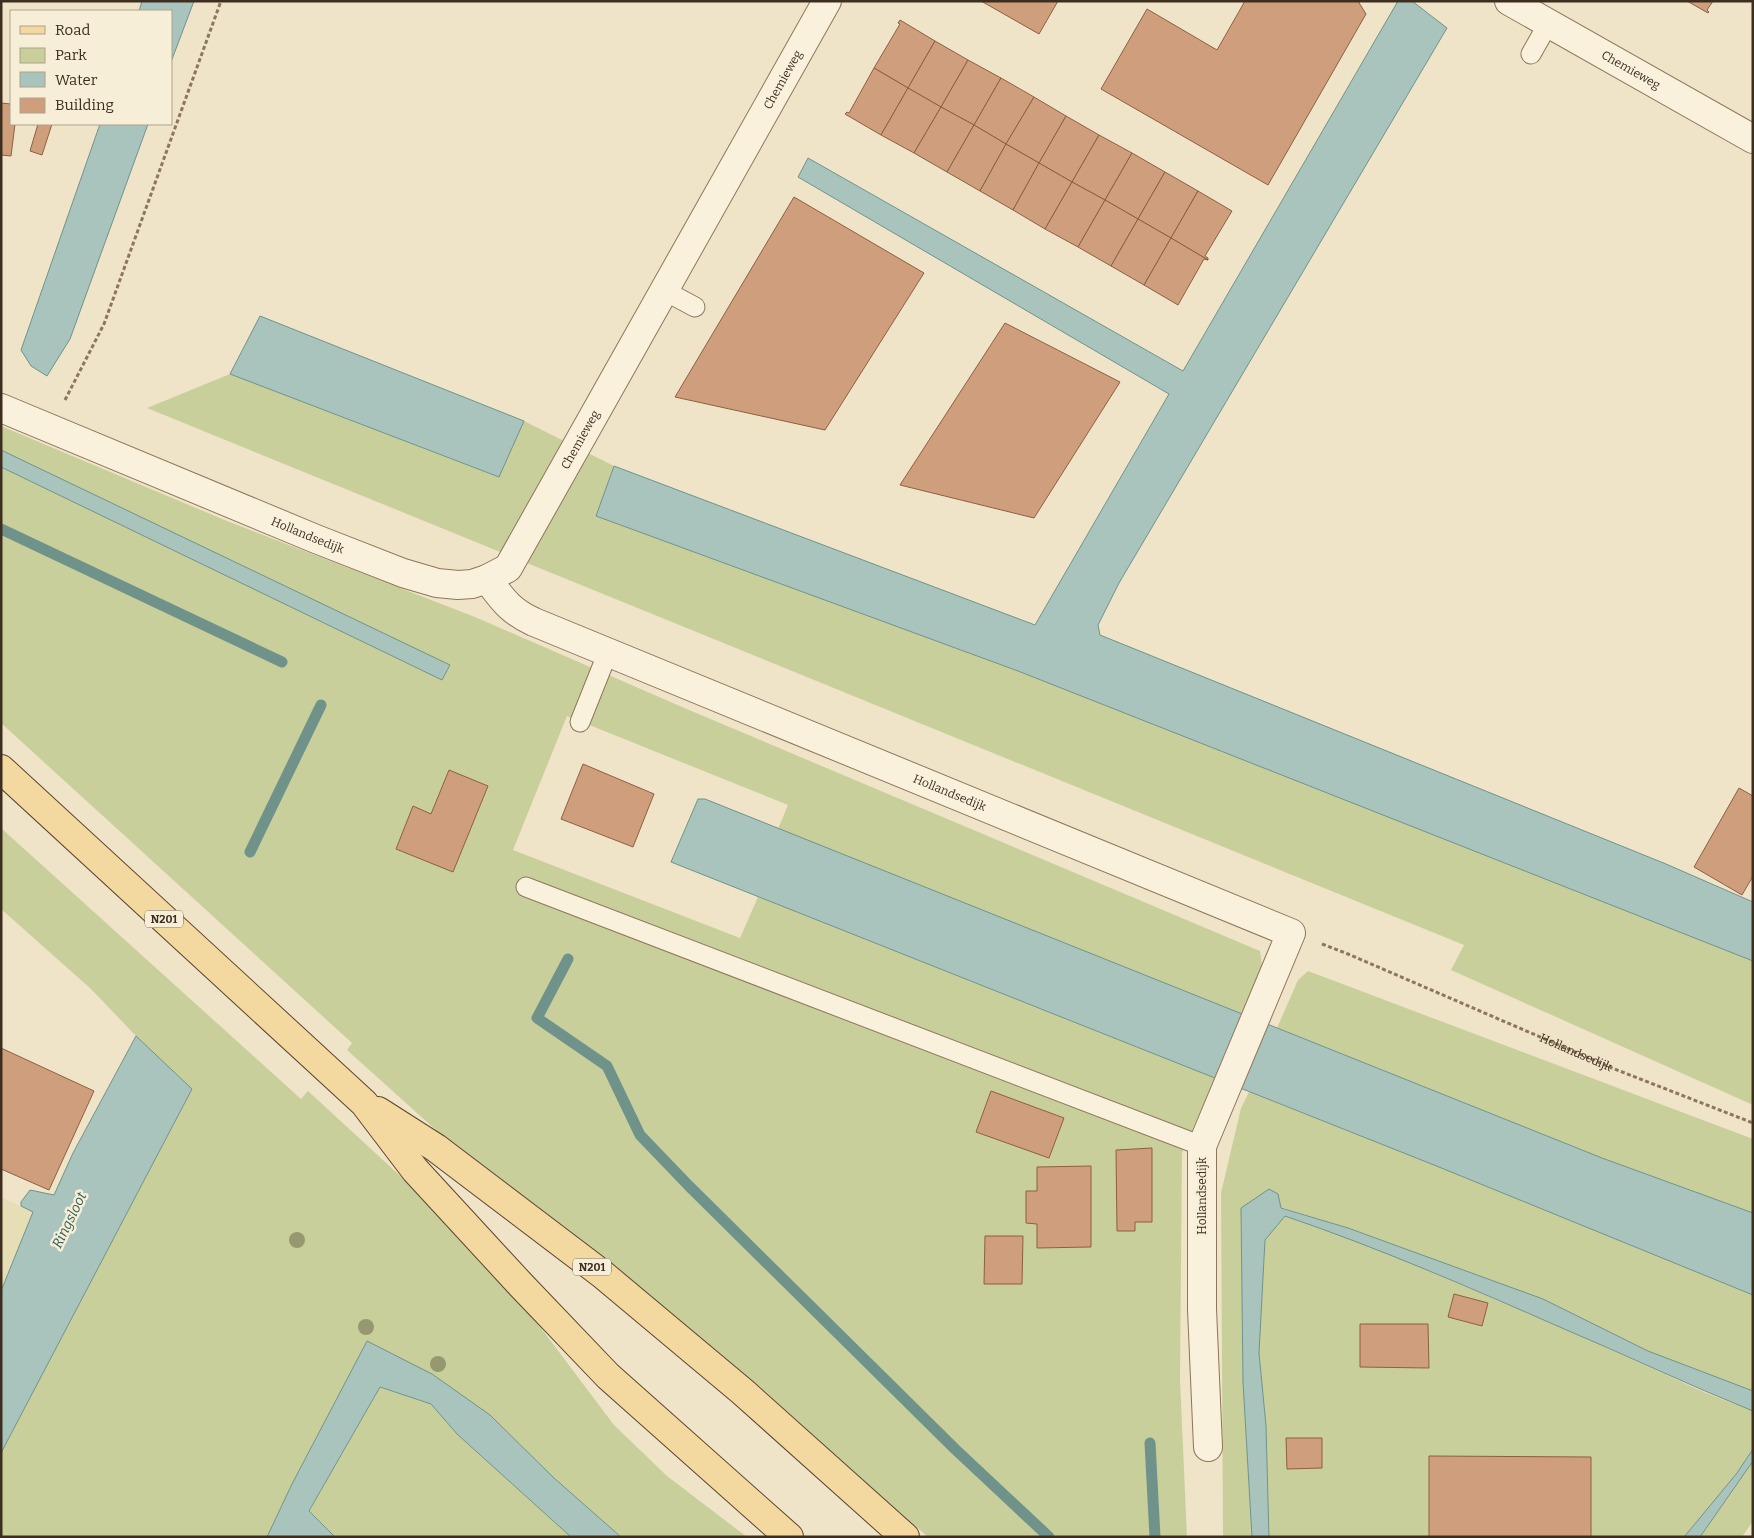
<svg xmlns="http://www.w3.org/2000/svg" width="1754" height="1538" viewBox="0 0 1754 1538" font-family="Bitter,serif">
<style>
.farmland{fill:#e6deb5}
.green{fill:#c9cf9b}
.water{fill:#a9c4bc;stroke:#6f938a}
.lines{fill:none;stroke-linecap:round;stroke-linejoin:round}
.stream{stroke:#6f938a;stroke-width:11}
.building{fill:#cf9f7d;stroke:#8d5f41}
.lane-casing{stroke:#8d765c;stroke-width:21}
.street-casing{stroke:#8d765c;stroke-width:30}
.primary-casing{stroke:#5b4430;stroke-width:30}
.path{stroke:#8d765c;stroke-width:3;stroke-dasharray:4 2.5;stroke-linecap:butt}
.lane{stroke:#faf1dc;stroke-width:19}
.street{stroke:#faf1dc;stroke-width:28}
.primary{stroke:#f3d9a0;stroke-width:28}
.tree{fill:#96986f}
.labels{text-anchor:middle;stroke-width:5;stroke-linejoin:round;paint-order:stroke}
.shield{fill:#f7eed8;stroke:#756857;stroke-width:1}
.shield-label{font-size:11px;font-weight:bold;fill:#3d2e20}
.street-label{font-size:12px;fill:#3d2e20;stroke:#f7eed8}
.water-label{font-size:14px;font-style:italic;fill:#2f5d5a;stroke:#f7eed8}
</style>
<rect width="100%" height="100%" fill="#f0e4c8"/>
<polygon class="farmland" points="1,1197 33,1212 1,1291"/>
<g class="green">
<polygon points="230,374 498,477 524,421 614,466 596,516 1018,671 1753,961 1753,1105 1451,970 1464,945 147,408"/>
<polygon points="1,426 227,521 475,617 682,707 1260,951 1263,972 1244,1015 778,829 788,805 567,716 513,850 740,938 758,897 1215,1078 1182,1153 1180,1379 1187,1537 928,1537 737,1368 637,1287 457,1149 347,1050 352,1043 1,723 1,467 442,680 450,666 1,450"/>
<polygon points="1,828 301,1099 308,1091 421,1195 538,1324 614,1425 667,1476 747,1537 621,1537 554,1478 367,1341 292,1484 267,1537 1,1537 1,1453 192,1089 136,1036 91,989 1,909"/>
<polygon points="1308,971 1753,1139 1753,1213 1602,1158 1277,1028 1298,980"/>
<polygon points="1249,1092 1434,1165 1753,1295 1753,1391 1648,1351 1543,1299 1348,1228 1280,1207 1241,1208 1243,1382 1252,1537 1223,1537 1221,1193 1241,1108"/>
<polygon points="1285,1216 1370,1246 1563,1328 1706,1393 1753,1411 1753,1449 1737,1473 1684,1537 1269,1537 1266,1426 1259,1353 1265,1240"/>
<polygon points="380,1387 431,1404 457,1434 571,1537 335,1537 309,1512"/>
<polygon points="1753,1461 1753,1521 1742,1537 1700,1537"/>
</g>
<g class="water">
<polygon points="142,1 194,1 171,62 171,11 139,11"/>
<polygon points="1398,1 1412,1 1447,28 1119,583 1098,625 1100,635 1666,864 1753,902 1753,961 1018,671 596,516 614,466 1035,625 1169,394 798,177 808,158 1183,371"/>
<polygon points="100,124 148,124 70,339 47,376 31,366 21,350"/>
<polygon points="260,316 524,421 499,477 230,374"/>
<polygon points="1,450 450,665 442,680 1,467"/>
<polygon points="698,799 705,799 1602,1158 1753,1213 1753,1295 1434,1165 671,862"/>
<polygon points="136,1036 192,1089 1,1453 1,1291 33,1212 21,1206 21,1202 30,1190 54,1195 73,1153"/>
<path d="M1269 1189 1278 1194 1281 1208 1348 1228 1543 1299 1648 1351 1753 1391V1411C1688 1385 1626 1355 1562 1328 1471 1288 1379 1248 1285 1216L1265 1240 1259 1353 1266 1426 1269 1537H1252L1243 1382 1241 1208Z"/>
<polygon points="367,1341 432,1374 490,1415 554,1478 621,1537 571,1537 457,1434 431,1404 380,1387 309,1511 335,1537 267,1537 292,1484"/>
<polygon points="1753,1449 1753,1461 1700,1537 1684,1537 1737,1473"/>
</g>
<g class="lines">
<g class="stream">
<polyline points="1,529 282,662"/>
<polyline points="250,852 321,705"/>
<polyline points="568,959 537,1018 607,1066 640,1135 689,1186 955,1449 1049,1537"/>
<polyline points="1150,1443 1155,1537"/>
</g>
</g>
<g class="building">
<polygon points="981,1 1058,1 1039,34"/>
<polygon points="1245,1 1358,1 1366,14 1268,185 1101,89 1147,9 1217,50"/>
<polygon points="1687,1 1713,1 1707,10 1709,12 1708,13"/>
<polygon points="900,20 935,41 908,88 874,68 900,24 898,23"/>
<polygon points="935,41 968,60 941,107 908,88"/>
<polygon points="968,60 1001,78 974,125 941,107"/>
<polygon points="874,68 908,88 881,135 845,114 847,112 849,113"/>
<polygon points="1001,78 1034,97 1006,144 974,125"/>
<polygon points="908,88 941,107 914,153 881,135"/>
<polygon points="1034,97 1066,116 1039,163 1006,144"/>
<polygon points="1,103 11,104 11,124 15,124 11,156 1,155"/>
<polygon points="941,107 974,125 947,172 914,153"/>
<polygon points="1066,116 1099,135 1072,182 1039,163"/>
<polygon points="38,124 52,124 42,155 30,151"/>
<polygon points="974,125 1006,144 980,191 947,172"/>
<polygon points="1099,135 1132,153 1105,200 1072,182"/>
<polygon points="1006,144 1039,163 1013,210 980,191"/>
<polygon points="1132,153 1165,172 1138,219 1105,200"/>
<polygon points="1039,163 1072,182 1045,229 1013,210"/>
<polygon points="1165,172 1198,191 1171,238 1138,219"/>
<polygon points="1072,182 1105,200 1078,247 1045,229"/>
<polygon points="1198,191 1232,211 1205,256 1208,258 1208,260 1171,238"/>
<polygon points="794,197 924,273 825,430 675,397"/>
<polygon points="1105,200 1138,219 1111,266 1078,247"/>
<polygon points="1138,219 1171,238 1144,285 1111,266"/>
<polygon points="1171,238 1208,260 1204,259 1178,305 1144,285"/>
<polygon points="1005,323 1120,382 1034,518 900,485"/>
<polygon points="583,764 654,794 633,847 561,819"/>
<polygon points="449,770 488,786 453,872 396,849 413,806 431,814"/>
<polygon points="1739,788 1753,796 1753,876 1742,895 1694,867"/>
<polygon points="1,1048 94,1091 49,1190 1,1169"/>
<polygon points="991,1091 1064,1118 1049,1158 976,1132"/>
<polygon points="1152,1148 1152,1222 1135,1222 1135,1231 1117,1231 1116,1150"/>
<polygon points="1091,1166 1091,1247 1037,1248 1037,1224 1026,1223 1026,1191 1037,1191 1037,1167"/>
<polygon points="985,1236 1023,1236 1022,1284 984,1284"/>
<polygon points="1454,1294 1488,1303 1482,1326 1448,1317"/>
<polygon points="1360,1324 1428,1324 1429,1368 1360,1367"/>
<polygon points="1286,1438 1322,1438 1322,1468 1287,1469"/>
<polygon points="1429,1456 1591,1457 1591,1537 1429,1537"/>
</g>
<g class="lines">
<g class="lane-casing">
<g id="lane">
<polyline points="1531,54 1548,24"/>
<polyline points="665,291 695,307"/>
<polyline points="580,722 608,652"/>
<polyline points="526,887 1202,1146"/>
</g>
</g>
<g class="street-casing">
<g id="street">
<path id="s2" d="M1509 1 1753 139"/>
<path id="s3" d="M1 408 316 539 403 573 437 583 458 585 472 584 487 579C503 600 510 611 534 622L1291 933 1202 1146V1309L1208 1447"/>
<path id="s4" d="M487 579 508 568 827 1"/>
</g>
</g>
<g class="primary-casing">
<g id="primary">
<polyline points="1,769 364,1103 415,1170 521,1285 608,1376 789,1537"/>
<polyline points="378,1111 436,1148 602,1274 743,1392 905,1537"/>
</g>
</g>
<g class="path">
<polyline points="65,400 104,324 221,1"/>
<path id="s1" d="M1322 944 1348 954 1612 1068 1753 1123"/>
</g>
<use href="#lane" class="lane"/>
<use href="#street" class="street"/>
<use href="#primary" class="primary"/>
</g>
<g class="tree">
<circle cx="297" cy="1240" r="8"/>
<circle cx="366" cy="1327" r="8"/>
<circle cx="438" cy="1364" r="8"/>
</g>
<g class="labels">
<g class="shield">
<rect x="145" y="910.5" width="38" height="17" rx="4"/>
<rect x="573" y="1258.5" width="38" height="17" rx="4"/>
</g>
<g class="shield-label">
<text x="164" y="923">N201</text>
<text x="592" y="1271">N201</text>
</g>
<g class="street-label">
<text dy="4" stroke="none"><textPath href="#s2" startOffset="140">Chemieweg</textPath></text>
<text dy="4" stroke="none"><textPath href="#s4" startOffset="584">Chemieweg</textPath></text>
<text dy="4" stroke="none"><textPath href="#s4" startOffset="171">Chemieweg</textPath></text>
<text dy="4" stroke="none"><textPath href="#s3" startOffset="332">Hollandsedijk</textPath></text>
<text dy="4" stroke="none"><textPath href="#s3" startOffset="1035">Hollandsedijk</textPath></text>
<text dy="4" stroke="none"><textPath href="#s1" startOffset="276">Hollandsedijk</textPath></text>
<text transform="translate(1202 1196) rotate(-90)" y="4">Hollandsedijk</text>
</g>
<g class="water-label">
<text transform="translate(69 1220) rotate(-64)" y="5">Ringsloot</text>
</g>
</g>
<rect width="1754" height="1538" fill="none" stroke="#3d2e20" stroke-width="5"/>
<rect x="10" y="10" width="162" height="115" fill="#f7eed8" stroke="#ada18e"/>
<rect x="20" y="26" width="25" height="8" fill="#f3d9a0" stroke="#ada18e"/>
<text x="55" y="35" font-size="15" fill="#3d2e20">Road</text>
<rect x="20" y="48" width="25" height="15" fill="#c9cf9b" stroke="#ada18e"/>
<text x="55" y="60" font-size="15" fill="#3d2e20">Park</text>
<rect x="20" y="72" width="25" height="15" fill="#a9c4bc" stroke="#ada18e"/>
<text x="55" y="85" font-size="15" fill="#3d2e20">Water</text>
<rect x="20" y="98" width="25" height="15" fill="#cf9f7d" stroke="#ada18e"/>
<text x="55" y="110" font-size="15" fill="#3d2e20">Building</text>
</svg>
